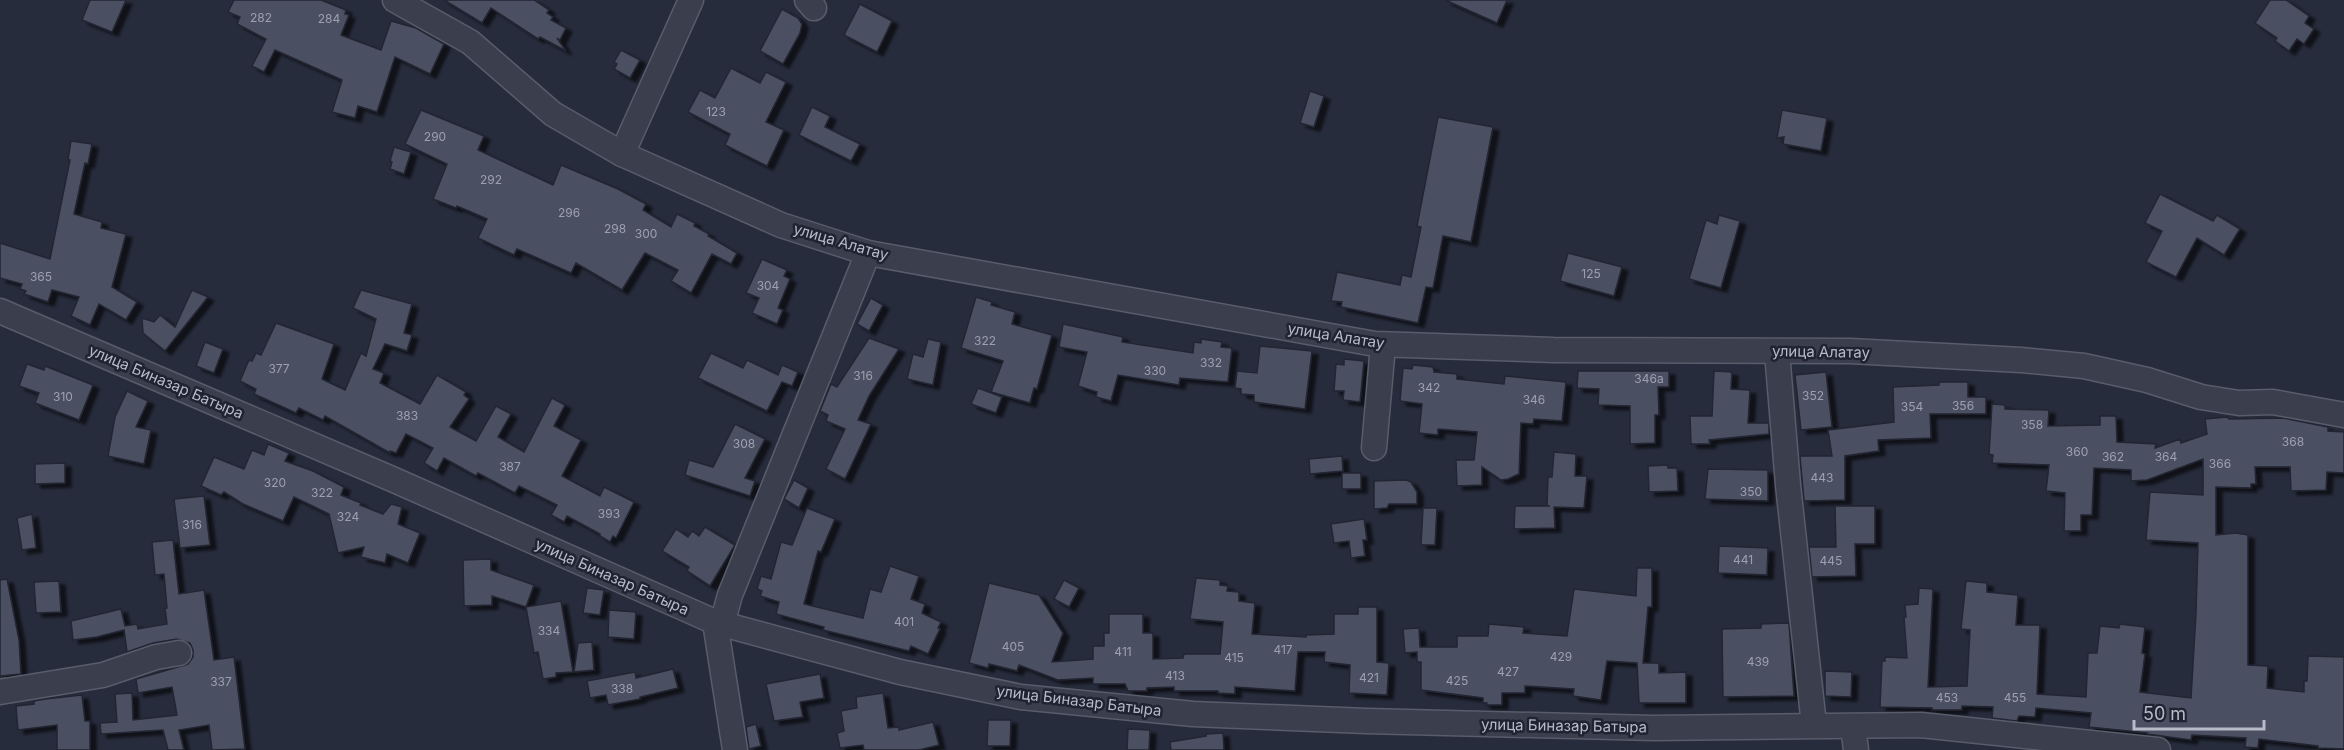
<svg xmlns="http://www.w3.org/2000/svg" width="2344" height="750" viewBox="0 0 2344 750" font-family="Inter,sans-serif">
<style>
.building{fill:#4c5062;stroke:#222533;stroke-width:1.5;filter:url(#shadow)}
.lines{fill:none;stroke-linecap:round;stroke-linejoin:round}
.minor-casing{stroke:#595c6a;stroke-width:27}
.minor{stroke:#3b3e4c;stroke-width:24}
.labels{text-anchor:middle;stroke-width:5;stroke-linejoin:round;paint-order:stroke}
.number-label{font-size:12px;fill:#9ca0ae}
.street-label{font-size:15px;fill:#b7bac7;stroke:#202331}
</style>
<defs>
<filter id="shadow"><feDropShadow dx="6" dy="4" stdDeviation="1.5" flood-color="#0009"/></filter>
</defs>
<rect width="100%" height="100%" fill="#272c3c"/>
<g class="building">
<polygon points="90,0 126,0 112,32 82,20"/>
<polygon points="234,0 321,0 346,10 345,14 349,15 341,35 381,50 391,21 416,28 444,44 430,74 395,57 377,112 358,106 355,118 332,112 342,80 275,50 264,72 252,66 266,39 237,24 240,17 228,12"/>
<polygon points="444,0 534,0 549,10 547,13 553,17 551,20 566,28 560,40 557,38 566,51 540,37 538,39 491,8 482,23"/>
<polygon points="1445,0 1507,0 1497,23"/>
<polygon points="2270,0 2286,0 2309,16 2305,23 2314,29 2304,44 2297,39 2289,51 2275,41 2277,38 2255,23"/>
<polygon points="860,4 892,21 877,52 844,35"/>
<polygon points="782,9 798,18 802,24 800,33 783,64 760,51"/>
<polygon points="621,50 640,60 630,78 614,69 617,64 614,62"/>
<polygon points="731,68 760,83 766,72 786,82 766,122 784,130 767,166 725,145 730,134 688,112 700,90 715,98"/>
<polygon points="1310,91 1324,96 1314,127 1300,123"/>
<polygon points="812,107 830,116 825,127 860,144 851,161 799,135"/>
<polygon points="421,110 484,136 478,150 553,185 561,165 618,189 646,204 643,210 671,227 677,214 695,223 694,226 709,234 708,236 737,253 731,264 712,254 691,293 671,281 678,270 645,253 622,290 576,263 571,273 517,249 514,255 478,238 487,219 457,206 456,208 433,199 447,164 405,144"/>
<polygon points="1782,110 1827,118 1821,151 1783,144 1784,137 1777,138"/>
<polygon points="1438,117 1493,127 1471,242 1443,236 1433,288 1426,287 1418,323 1341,307 1342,302 1331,301 1337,272 1400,285 1402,275 1411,277 1421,227 1417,226"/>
<polygon points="71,141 92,144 88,164 85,163 74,214 102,222 101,228 126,234 112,287 137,302 126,320 99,304 90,325 71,316 79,297 52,290 48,302 24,294 26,291 20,289 22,284 0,278 0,243 50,259 70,160 68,160"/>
<polygon points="394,147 411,152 404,174 390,169 392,162 390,161"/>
<polygon points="2160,194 2213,221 2217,215 2240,229 2224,255 2197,238 2176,277 2146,262 2162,231 2145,223"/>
<polygon points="1719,215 1740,221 1721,288 1689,279 1706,220 1717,224"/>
<polygon points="1568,253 1622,267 1614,296 1560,281"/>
<polygon points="762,259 787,270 784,276 790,279 778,308 783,310 777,324 752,313 759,298 746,293"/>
<polygon points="192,290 208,297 165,351 143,333 142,318 154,322 160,315 175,327"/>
<polygon points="361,290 412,304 404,333 412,335 407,351 385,344 373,369 384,373 380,383 420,404 437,375 466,392 464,395 469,399 450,427 476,441 496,406 511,414 498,437 524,452 552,398 565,405 554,426 581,440 562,476 600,496 604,487 634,502 616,538 613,536 610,542 600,536 600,534 567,516 564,522 551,515 557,505 519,486 515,493 478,473 476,476 444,458 437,471 424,463 433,448 406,434 396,453 390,451 390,453 325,416 323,420 299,408 296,413 254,394 256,389 240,381 249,360 252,361 256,353 261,355 276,323 334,344 322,379 345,390 361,353 366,356 376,319 353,308"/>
<polygon points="976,297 992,302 991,305 1015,312 1012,324 1052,335 1037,389 1034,388 1030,403 991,392 1003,361 961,348"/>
<polygon points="871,298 883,305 869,331 857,324"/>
<polygon points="1063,324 1123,337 1122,342 1193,353 1194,342 1201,343 1201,339 1222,342 1221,347 1232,348 1228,382 1180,378 1179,385 1118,375 1111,401 1096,397 1097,392 1078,386 1087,352 1059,347"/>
<polygon points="869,338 899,349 869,396 858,420 871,424 845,479 826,469 845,429 826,421 828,415 820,411 831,384 837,387"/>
<polygon points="928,339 941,342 933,385 907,379 913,354 923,357"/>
<polygon points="205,342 223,349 214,373 196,366"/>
<polygon points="1260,346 1312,351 1305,409 1254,402 1254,395 1241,394 1241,389 1235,388 1237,371 1257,373"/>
<polygon points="711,353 743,368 747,360 778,375 782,365 798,372 792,386 782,382 767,411 698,378"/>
<polygon points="1344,359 1364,361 1360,402 1343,400 1344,391 1334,391 1336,364 1344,365"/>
<polygon points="27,364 44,370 45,366 93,385 79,420 35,403 39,393 19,386"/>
<polygon points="1413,365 1433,367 1434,372 1457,374 1457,379 1504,384 1505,376 1566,382 1562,421 1534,419 1533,424 1521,423 1519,474 1508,479 1501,480 1482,467 1482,485 1457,486 1456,460 1474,460 1477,432 1438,429 1438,435 1419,433 1422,404 1400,401 1403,368 1412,369"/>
<polygon points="1578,371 1669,371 1669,387 1658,387 1659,415 1655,415 1655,443 1630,444 1630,406 1598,405 1599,389 1577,388"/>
<polygon points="1714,371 1732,372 1731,389 1750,390 1748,423 1769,423 1769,434 1709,440 1710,444 1691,444 1690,416 1712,416"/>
<polygon points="1826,372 1832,427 1801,430 1795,375"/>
<polygon points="1939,382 1968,382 1968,397 1986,397 1986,414 1930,414 1931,438 1878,440 1879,451 1845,456 1845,500 1804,501 1800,456 1832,456 1828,430 1894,422 1893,387 1939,385"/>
<polygon points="978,388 1002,397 996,413 971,404"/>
<polygon points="127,391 148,401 136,427 151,430 144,464 108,456 115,417"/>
<polygon points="1992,404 2005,405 2005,409 2049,410 2048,426 2100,425 2100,416 2116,416 2117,442 2156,444 2155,448 2180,439 2181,443 2207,434 2205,419 2227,417 2229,419 2283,418 2328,427 2328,431 2344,432 2344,473 2327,472 2326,490 2291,491 2290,467 2255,467 2256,484 2251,484 2251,488 2216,487 2216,535 2236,533 2248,535 2248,665 2268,666 2267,688 2304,692 2304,681 2307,681 2308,656 2344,657 2344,749 2318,748 2318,746 2259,739 2258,748 2245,747 2246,738 2192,735 2191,740 2147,734 2147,733 2089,727 2091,713 2036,708 2035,717 2019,716 2017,721 1992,718 1993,707 1962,706 1962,710 1932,710 1932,708 1880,707 1882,661 1885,661 1885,657 1907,658 1904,617 1906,617 1905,605 1918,604 1919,588 1933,589 1928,687 1967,686 1970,630 1961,629 1966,581 1987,583 1987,592 2018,595 2016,625 2040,625 2037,694 2086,697 2088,653 2097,653 2100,626 2119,628 2120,624 2145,627 2142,653 2145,654 2140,692 2191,698 2196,613 2198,543 2146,540 2150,492 2203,495 2203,459 2147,480 2131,481 2131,470 2094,468 2092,515 2081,515 2081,531 2064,531 2065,493 2046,491 2049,465 1992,463 1993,455 1989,454"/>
<polygon points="735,424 765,439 745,478 755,481 750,496 685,475 689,460 713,467"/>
<polygon points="268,444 289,453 285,461 313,471 344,487 341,495 361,503 360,505 383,514 391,504 402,507 398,524 420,533 408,563 387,554 385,563 361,557 364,547 338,553 329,514 294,497 283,521 243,504 224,492 221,495 201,486 214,457 244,469 252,450 264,455"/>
<polygon points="1554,452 1576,454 1575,476 1587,476 1584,508 1554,507 1555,528 1514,529 1515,506 1550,506 1547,506 1548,477 1552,477"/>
<polygon points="1342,456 1343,471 1310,474 1309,459"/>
<polygon points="65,463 65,483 35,484 35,464"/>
<polygon points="1668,465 1668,468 1677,468 1678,491 1649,492 1648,466"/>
<polygon points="1708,469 1768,470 1768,501 1705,499"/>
<rect x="1342" y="473" width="19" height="16"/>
<polygon points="794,480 808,488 799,508 784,499"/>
<polygon points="1406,480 1411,482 1417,492 1417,504 1389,504 1387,508 1374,509 1374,481"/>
<polygon points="204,496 210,545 180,548 174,499"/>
<polygon points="1835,506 1875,506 1875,544 1855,544 1856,576 1812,577 1809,547 1836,547"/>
<polygon points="807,508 835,519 821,552 818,551 804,604 863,618 870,589 881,592 890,566 919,576 911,599 925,604 922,613 941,622 938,628 940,629 928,654 911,646 909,651 823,630 824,627 776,614 779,602 760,596 762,591 757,589 761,576 771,579 781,542 792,545"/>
<polygon points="1423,508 1437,508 1435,545 1421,545"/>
<polygon points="32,514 36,548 22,550 17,518"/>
<polygon points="1364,519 1367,540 1363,540 1365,556 1351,558 1349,541 1334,543 1331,524"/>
<polygon points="705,527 735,545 710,586 687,571 689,567 662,551 676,529 688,537 692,531 699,536"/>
<polygon points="173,540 179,594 204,590 214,660 234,657 245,749 212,750 209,725 179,730 184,750 168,750 163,730 101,734 100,723 117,722 115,694 132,693 133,720 177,715 172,687 138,693 136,679 188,664 193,657 193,650 190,643 177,639 153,643 127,652 124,630 97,637 73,640 71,621 121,609 125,626 137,624 138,629 167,624 165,608 167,608 164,574 155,575 152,542"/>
<polygon points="1719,546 1768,548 1767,575 1718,573"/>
<polygon points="491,559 491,570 534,585 526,607 492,596 492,605 464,606 463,560"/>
<polygon points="1637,568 1652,568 1652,607 1648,607 1643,663 1659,663 1659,673 1686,672 1686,703 1639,703 1637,663 1607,661 1601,700 1573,696 1574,689 1525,686 1525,693 1502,693 1502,705 1486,705 1487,703 1483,703 1483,698 1421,690 1421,662 1417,662 1417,652 1405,653 1403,629 1419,628 1420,647 1457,647 1457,636 1488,636 1489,624 1524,627 1523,633 1567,636 1574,589 1636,596"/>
<polygon points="1196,578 1220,580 1220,585 1228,586 1227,591 1239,592 1239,601 1255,603 1252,634 1306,637 1306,635 1334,634 1334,614 1358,614 1358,607 1377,607 1377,662 1389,663 1387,695 1349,693 1350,665 1324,662 1325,652 1298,652 1295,691 1235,687 1235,694 1218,693 1218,691 1174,691 1174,687 1147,688 1147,691 1128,691 1125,684 1093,684 1093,678 1058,680 1019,665 1017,671 989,664 988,668 969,663 989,583 1039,595 1063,633 1052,662 1093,659 1093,646 1104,646 1104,633 1109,633 1109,614 1143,614 1143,633 1153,633 1153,659 1183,658 1184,654 1220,654 1223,622 1190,619"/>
<polygon points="7,579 19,640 21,674 0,676 0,580"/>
<polygon points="1064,580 1079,588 1069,607 1054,599"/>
<polygon points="59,581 61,612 36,613 34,582"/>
<polygon points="587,588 604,590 600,615 583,613"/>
<polygon points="561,601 573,672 556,673 556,677 543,679 538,652 534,653 526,607"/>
<polygon points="609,610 636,612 634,639 608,637"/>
<polygon points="1789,623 1794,696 1723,697 1722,629 1761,628 1761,624"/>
<polygon points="592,642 594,670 574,672 578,643"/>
<polygon points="673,669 678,688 640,697 640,699 608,705 606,695 590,698 587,681 635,672 636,678"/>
<polygon points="1825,671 1852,672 1851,697 1825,696"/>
<polygon points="820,674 824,698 800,702 803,717 774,721 766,684"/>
<polygon points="883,693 888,728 899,727 899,730 933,722 939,745 919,750 864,750 863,745 840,748 837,733 844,731 841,711 857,708 856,697"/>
<polygon points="82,695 85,721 90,721 90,750 57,750 57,725 18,730 16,706 34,704 34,701 45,699"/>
<polygon points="988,720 1011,720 1010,746 987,746"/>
<polygon points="756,724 761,746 749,749 746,727"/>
<polygon points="1128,729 1150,730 1149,750 1127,750"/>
<polygon points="1223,733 1224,750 1171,750 1170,742 1206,736 1206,734"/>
</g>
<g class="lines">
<g class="minor-casing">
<g id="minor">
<polyline points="395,0 470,42 553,114 622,154 781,225 868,253 1375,344 1553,350 1850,351 2021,360 2084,366 2147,380 2201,397 2239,403 2273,402 2344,415"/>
<polyline points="807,0 814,8"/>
<polyline points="622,154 691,0"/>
<polyline points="0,311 392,479 715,622 900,672 1021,697 1193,714 1366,721 1654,728 1921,725 2158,750"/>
<polyline points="1777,352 1788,485 1814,725"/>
<polyline points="1374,448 1383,345"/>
<polyline points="715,622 735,750"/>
<polyline points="722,624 730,595 868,253"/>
<polyline points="0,692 103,675 156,657 179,653"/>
<polyline points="1853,727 1856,750"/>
</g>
</g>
<use href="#minor" class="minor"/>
</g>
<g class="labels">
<g class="number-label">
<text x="261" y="22">282</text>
<text x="329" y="23">284</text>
<text x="716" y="116">123</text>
<text x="435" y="141">290</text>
<text x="491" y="184">292</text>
<text x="569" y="217">296</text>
<text x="615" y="233">298</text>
<text x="646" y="238">300</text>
<text x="1591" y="278">125</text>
<text x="41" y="281">365</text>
<text x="768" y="290">304</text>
<text x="985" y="345">322</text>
<text x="1211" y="367">332</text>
<text x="279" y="373">377</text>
<text x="1155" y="375">330</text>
<text x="863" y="380">316</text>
<text x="1649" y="383">346а</text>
<text x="1429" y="392">342</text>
<text x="1813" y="400">352</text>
<text x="63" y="401">310</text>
<text x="1534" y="404">346</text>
<text x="1963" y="410">356</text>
<text x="1912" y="411">354</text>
<text x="407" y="420">383</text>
<text x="2032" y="429">358</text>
<text x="2293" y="446">368</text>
<text x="744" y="448">308</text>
<text x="2077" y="456">360</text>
<text x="2113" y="461">362</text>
<text x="2166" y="461">364</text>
<text x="2220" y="468">366</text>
<text x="510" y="471">387</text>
<text x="1822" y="482">443</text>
<text x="275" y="487">320</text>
<text x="1751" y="496">350</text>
<text x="322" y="497">322</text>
<text x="609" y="518">393</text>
<text x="348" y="521">324</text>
<text x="192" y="529">316</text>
<text x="1743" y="564">441</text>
<text x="1831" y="565">445</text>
<text x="904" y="626">401</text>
<text x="549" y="635">334</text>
<text x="1013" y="651">405</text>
<text x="1283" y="654">417</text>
<text x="1123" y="656">411</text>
<text x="1561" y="661">429</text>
<text x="1234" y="662">415</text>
<text x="1758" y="666">439</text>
<text x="1508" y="676">427</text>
<text x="1175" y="680">413</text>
<text x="1369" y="682">421</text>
<text x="1457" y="685">425</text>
<text x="221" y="686">337</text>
<text x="622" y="693">338</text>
<text x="1947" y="702">453</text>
<text x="2015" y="702">455</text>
</g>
<g class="street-label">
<text transform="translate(841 242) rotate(16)" y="5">улица Алатау</text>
<text transform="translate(1336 336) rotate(9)" y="5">улица Алатау</text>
<text transform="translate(1821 352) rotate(1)" y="5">улица Алатау</text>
<text transform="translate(166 382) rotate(23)" y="5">улица Биназар Батыра</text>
<text transform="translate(612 577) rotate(24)" y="5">улица Биназар Батыра</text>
<text transform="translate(1079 701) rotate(7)" y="5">улица Биназар Батыра</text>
<text transform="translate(1564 726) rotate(1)" y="5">улица Биназар Батыра</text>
</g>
</g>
<path d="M2134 720v9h130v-9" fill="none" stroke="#b7bac7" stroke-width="3"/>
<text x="2143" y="720" font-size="18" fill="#b7bac7" stroke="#202331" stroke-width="4.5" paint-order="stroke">50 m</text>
</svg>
